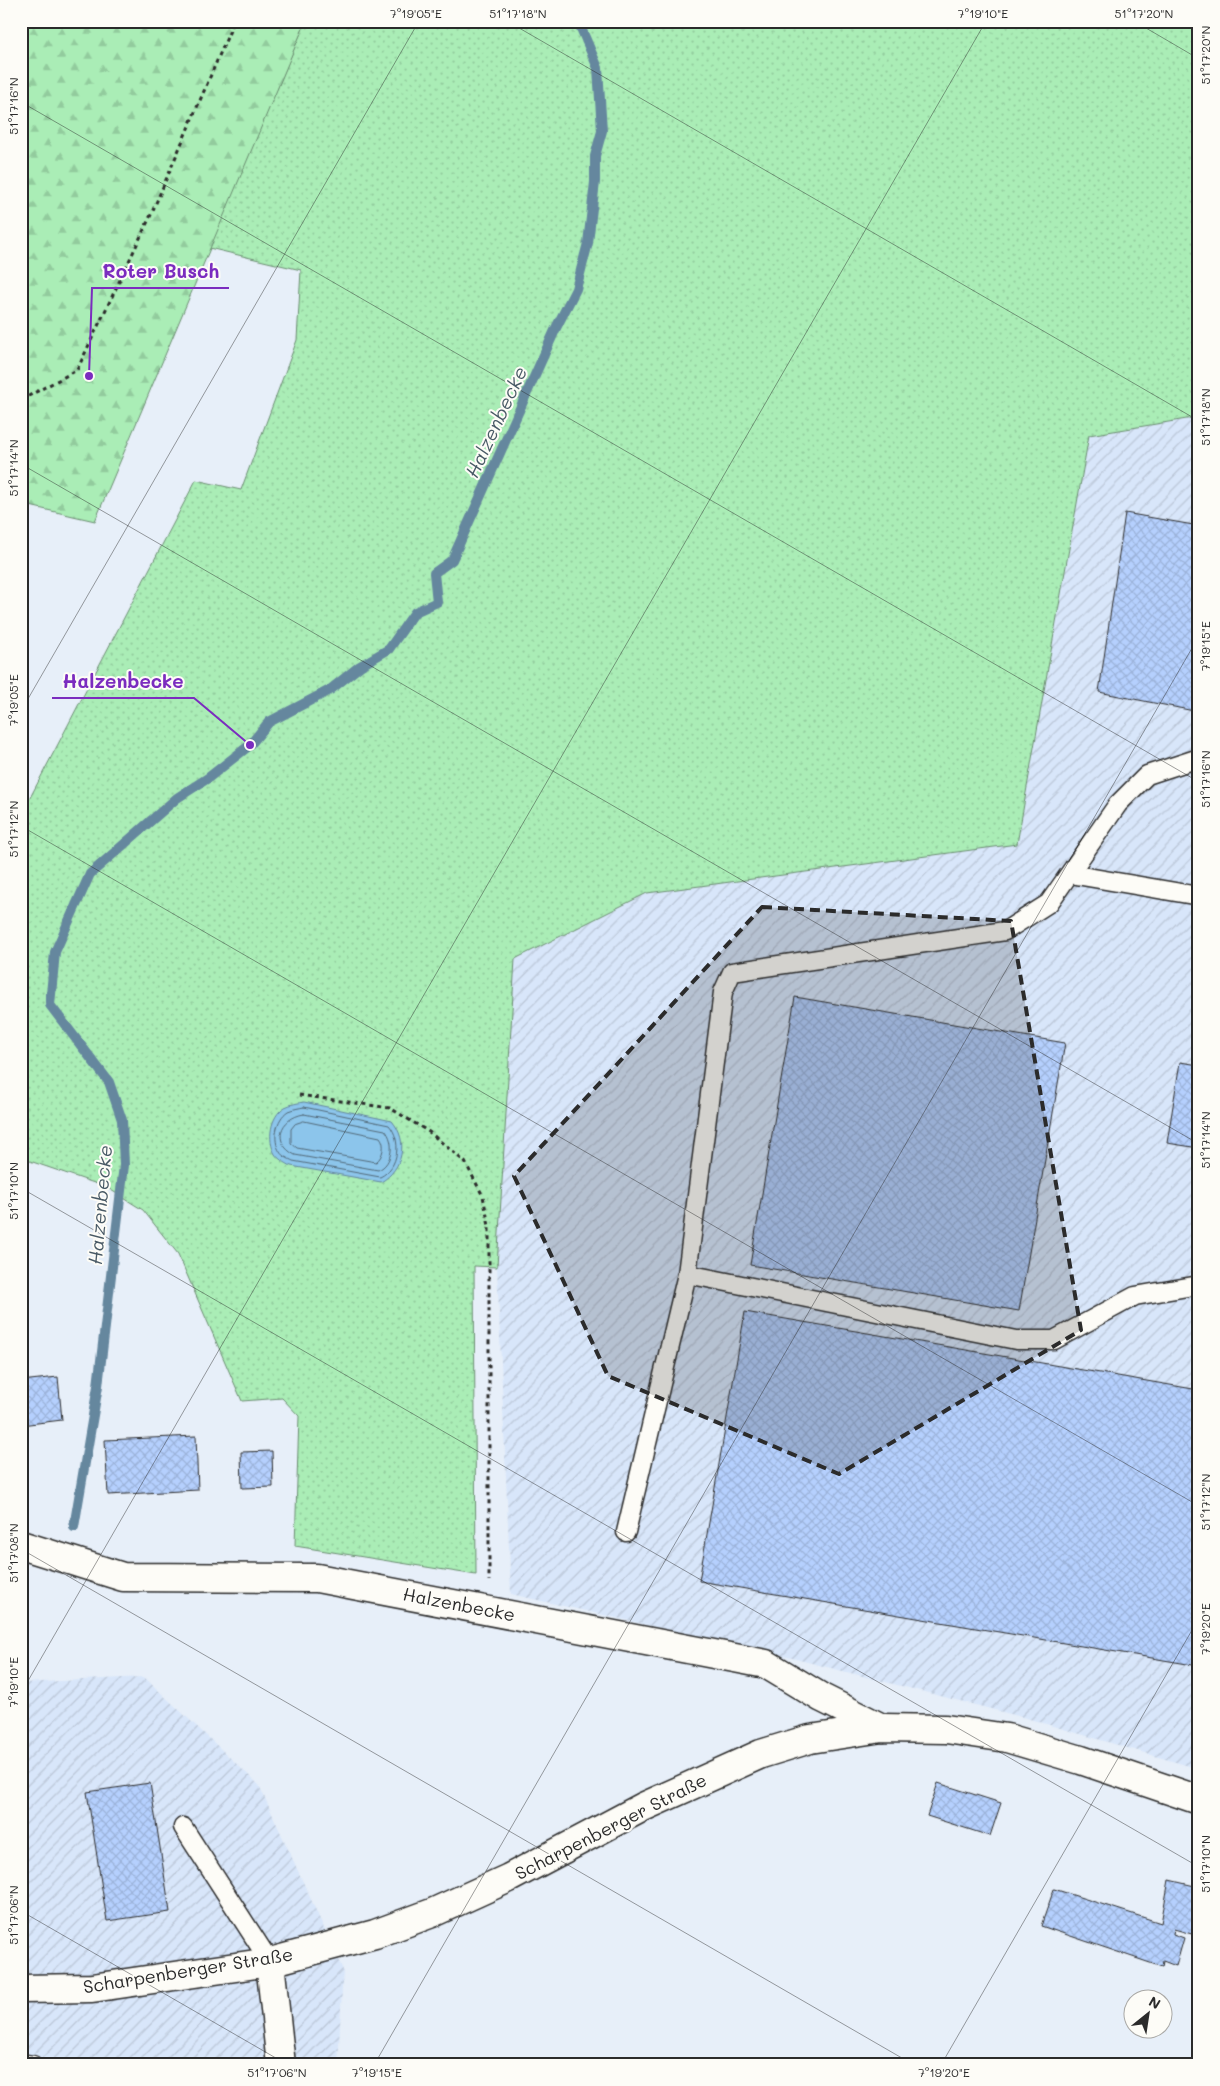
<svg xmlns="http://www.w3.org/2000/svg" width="1220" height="2086" viewBox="0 0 1220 2086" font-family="Mali,sans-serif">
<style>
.industrial{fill:url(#industrial-furrows)}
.grass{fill:url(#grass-dots);stroke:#6a8c70}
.forest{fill:url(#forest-firs);stroke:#6a8c70}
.water{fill:#8cc5eb;stroke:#65879e}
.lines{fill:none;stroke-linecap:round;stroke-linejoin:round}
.shore{stroke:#526978;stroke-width:1}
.stream{stroke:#65879e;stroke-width:10}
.building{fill:url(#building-cross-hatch);stroke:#2b2b2b}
.lane-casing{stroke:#2b2b2b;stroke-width:21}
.street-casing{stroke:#2b2b2b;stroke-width:31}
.path{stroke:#2b2b2b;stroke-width:3;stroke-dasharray:4 4;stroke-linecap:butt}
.lane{stroke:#fdfcf7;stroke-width:18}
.street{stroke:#fdfcf7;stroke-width:28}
.marked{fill:#2b2b2b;fill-opacity:0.2;stroke:#2b2b2b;stroke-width:4;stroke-dasharray:10 6;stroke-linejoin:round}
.ticks{fill:none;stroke:#2b2b2b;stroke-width:1;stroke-opacity:0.45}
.labels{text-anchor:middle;stroke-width:4;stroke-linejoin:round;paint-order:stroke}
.street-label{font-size:18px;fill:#2b2b2b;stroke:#fdfcf7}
.water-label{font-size:19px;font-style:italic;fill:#485965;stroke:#fdfcf7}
.leader{fill:none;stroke:#7b2cbf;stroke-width:2}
.callout-dot{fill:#7b2cbf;stroke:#fdfcf7;stroke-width:2}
.callout-label{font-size:19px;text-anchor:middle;font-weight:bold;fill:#7b2cbf;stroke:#fdfcf7;stroke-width:4;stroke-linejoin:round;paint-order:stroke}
.neatline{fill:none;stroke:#2b2b2b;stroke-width:2}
.ticks-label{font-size:12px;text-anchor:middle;fill:#2b2b2b}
</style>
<defs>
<pattern id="industrial-furrows" width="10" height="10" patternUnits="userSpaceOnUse" patternTransform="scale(1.25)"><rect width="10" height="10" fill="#d8e6fa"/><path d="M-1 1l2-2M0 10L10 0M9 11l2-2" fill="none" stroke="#bac5d6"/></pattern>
<pattern id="grass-dots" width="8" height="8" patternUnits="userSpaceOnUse" patternTransform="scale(1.25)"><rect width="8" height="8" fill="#aaedb6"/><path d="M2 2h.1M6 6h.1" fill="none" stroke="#92cb9d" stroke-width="1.8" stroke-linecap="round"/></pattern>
<pattern id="forest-firs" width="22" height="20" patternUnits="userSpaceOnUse" patternTransform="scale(1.25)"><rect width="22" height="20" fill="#aaedb6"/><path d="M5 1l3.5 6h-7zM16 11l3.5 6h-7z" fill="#92cb9d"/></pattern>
<pattern id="building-cross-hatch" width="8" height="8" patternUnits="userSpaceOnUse" patternTransform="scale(1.25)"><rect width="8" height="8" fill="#b5d0fe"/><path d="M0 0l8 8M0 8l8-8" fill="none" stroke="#9cb3da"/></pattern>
</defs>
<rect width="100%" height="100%" fill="#e7eff9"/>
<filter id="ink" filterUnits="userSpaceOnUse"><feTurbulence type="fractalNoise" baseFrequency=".02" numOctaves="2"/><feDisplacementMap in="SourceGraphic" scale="10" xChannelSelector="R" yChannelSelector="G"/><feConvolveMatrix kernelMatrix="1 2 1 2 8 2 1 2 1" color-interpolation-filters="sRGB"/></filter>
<g filter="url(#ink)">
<g class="industrial">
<polygon points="1199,417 1199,1769 1026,1718 792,1658 511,1594 497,1267 515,959 647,893 1017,844 1089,435"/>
<polygon points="144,1677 259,1785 343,1970 338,2065 21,2065 21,1683"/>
</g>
<polygon class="grass" points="306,21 1199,21 1199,417 1089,435 1017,844 647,893 515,959 497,1267 474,1266 476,1575 295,1546 299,1416 282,1398 242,1401 178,1254 143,1210 106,1187 21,1158 21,815 196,480 241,490 297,340 301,270 209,248"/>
<polygon class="forest" points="21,21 306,21 95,521 21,504"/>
<path class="water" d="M304 1102 392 1121C409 1141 403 1169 381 1182L291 1166C286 1163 278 1159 275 1154 267 1140 270 1116 285 1107 291 1104 298 1103 304 1102Z"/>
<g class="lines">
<g class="shore">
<path d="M304 1107 389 1125C402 1140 399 1168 380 1177L293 1161C289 1159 282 1156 280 1152 272 1140 276 1119 288 1111 293 1109 299 1108 304 1107Z"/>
<path d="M304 1114 385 1130C395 1141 393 1164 378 1170L295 1155C272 1143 279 1118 304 1114Z"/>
<path d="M304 1121 380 1137C386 1144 383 1157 376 1162L297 1148 291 1143V1129L295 1124Z"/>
</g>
<polyline class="stream" points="74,1527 98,1386 124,1165 122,1120 109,1082 50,1005 55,952 90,874 177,798 208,778 250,745 269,722 330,690 360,666 389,649 415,612 437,602 434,573 452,560 556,328 576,289 588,243 595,182 595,156 602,131 598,68 578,21"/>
</g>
<g class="building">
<polygon points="1125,513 1199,526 1199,712 1099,692"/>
<polygon points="795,997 1065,1043 1019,1311 750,1265"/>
<polygon points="1180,1062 1199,1065 1199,1148 1167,1143"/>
<polygon points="745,1312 1199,1390 1199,1666 699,1581"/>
<polygon points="58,1377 62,1420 21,1425 21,1381"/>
<polygon points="196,1436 198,1490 108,1495 105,1440"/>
<polygon points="272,1451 273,1487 242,1488 241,1452"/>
<polygon points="150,1783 170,1912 107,1921 87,1792"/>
<polygon points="938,1783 1001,1803 990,1836 927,1816"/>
<polygon points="1169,1880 1199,1887 1199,1936 1174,1929 1173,1934 1184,1938 1176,1966 1163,1961 1162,1967 1041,1926 1054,1889 1161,1923"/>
</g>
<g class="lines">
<g class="lane-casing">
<g id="lane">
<polyline points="1199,758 1147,775 1118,804 1049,903 1005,931 732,972 723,992 687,1274 1016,1340 1054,1340 1135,1296 1199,1285"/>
<polyline points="1070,874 1199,896"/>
<polyline points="626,1532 687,1274"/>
<polyline points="183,1827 270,1962"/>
<polyline points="21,2063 33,2065"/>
</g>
</g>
<g class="street-casing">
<g id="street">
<polyline points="21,1545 123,1577 317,1578 766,1664 822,1698 882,1728"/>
<polyline points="270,1962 281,2065"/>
<polyline points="21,1989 92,1988 270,1962 375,1934 432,1913 509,1878 643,1807 761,1754 810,1739 882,1728 946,1729 1007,1738 1081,1760 1199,1800"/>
</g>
</g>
<g class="path">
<polyline points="21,400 77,370 150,217 234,21"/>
<polyline points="299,1095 390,1108 429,1132 465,1162 483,1196 489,1226 489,1581"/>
</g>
<use href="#lane" class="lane"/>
<use href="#street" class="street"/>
</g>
</g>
<path class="marked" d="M762 907 1011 921 1081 1330 839 1474 608 1376 514 1176Z"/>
<path class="ticks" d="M507 21 1199 421M1134 21 1199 59M21 102 1199 782M21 464 1199 1144M21 711 419 21M21 826 1199 1506M21 1188 1199 1867M21 1549 914 2065M21 1693 986 21M21 1911 288 2065M374 2065 1199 636M941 2065 1199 1618"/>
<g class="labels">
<g class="street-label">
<text transform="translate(459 1605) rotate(11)" y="6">Halzenbecke</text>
<text transform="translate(611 1827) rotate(-27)" y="6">Scharpenberger Straße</text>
<text transform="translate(188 1971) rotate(-9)" y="6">Scharpenberger Straße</text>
</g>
<g class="water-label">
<text transform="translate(496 422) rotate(-65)" y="7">Halzenbecke</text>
<text transform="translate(100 1205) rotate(-85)" y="7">Halzenbecke</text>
</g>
</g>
<path class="leader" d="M89 376L92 288H229M250 745L194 698H52"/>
<g class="callout-dot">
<circle cx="89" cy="376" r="5"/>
<circle cx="250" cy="745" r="5"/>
</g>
<g class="callout-label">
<text x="161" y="278">Roter Busch</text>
<text x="123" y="688">Halzenbecke</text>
</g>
<rect width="1220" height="2086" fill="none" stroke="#fdfcf7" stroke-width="55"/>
<g transform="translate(1148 2014) rotate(30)"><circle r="24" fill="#fdfcf7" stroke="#a9a8a5"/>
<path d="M0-4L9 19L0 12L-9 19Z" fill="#2b2b2b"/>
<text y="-8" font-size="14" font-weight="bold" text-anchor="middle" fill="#2b2b2b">N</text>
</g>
<rect x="28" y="28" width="1164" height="2030" class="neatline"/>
<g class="ticks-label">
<text x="416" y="18">7°19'05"E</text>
<text x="518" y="18">51°17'18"N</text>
<text x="983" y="18">7°19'10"E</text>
<text x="1144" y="18">51°17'20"N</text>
<text transform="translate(1206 55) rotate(-90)" y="4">51°17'20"N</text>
<text transform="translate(14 106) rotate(-90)" y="4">51°17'16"N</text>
<text transform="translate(1206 417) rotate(-90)" y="4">51°17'18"N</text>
<text transform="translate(14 468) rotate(-90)" y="4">51°17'14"N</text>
<text transform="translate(1206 646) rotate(-90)" y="4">7°19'15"E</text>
<text transform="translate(14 700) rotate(-90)" y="4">7°19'05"E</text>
<text transform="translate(1206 779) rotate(-90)" y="4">51°17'16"N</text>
<text transform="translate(14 829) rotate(-90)" y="4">51°17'12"N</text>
<text transform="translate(1206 1140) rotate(-90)" y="4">51°17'14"N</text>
<text transform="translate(14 1191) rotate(-90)" y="4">51°17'10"N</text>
<text transform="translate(1206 1502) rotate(-90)" y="4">51°17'12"N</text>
<text transform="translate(14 1553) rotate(-90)" y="4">51°17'08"N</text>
<text transform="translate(1206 1629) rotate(-90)" y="4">7°19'20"E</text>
<text transform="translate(14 1682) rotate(-90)" y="4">7°19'10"E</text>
<text transform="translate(1206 1864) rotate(-90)" y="4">51°17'10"N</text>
<text transform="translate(14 1915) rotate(-90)" y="4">51°17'06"N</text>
<text x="277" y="2077">51°17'06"N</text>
<text x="377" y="2077">7°19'15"E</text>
<text x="944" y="2077">7°19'20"E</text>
</g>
</svg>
